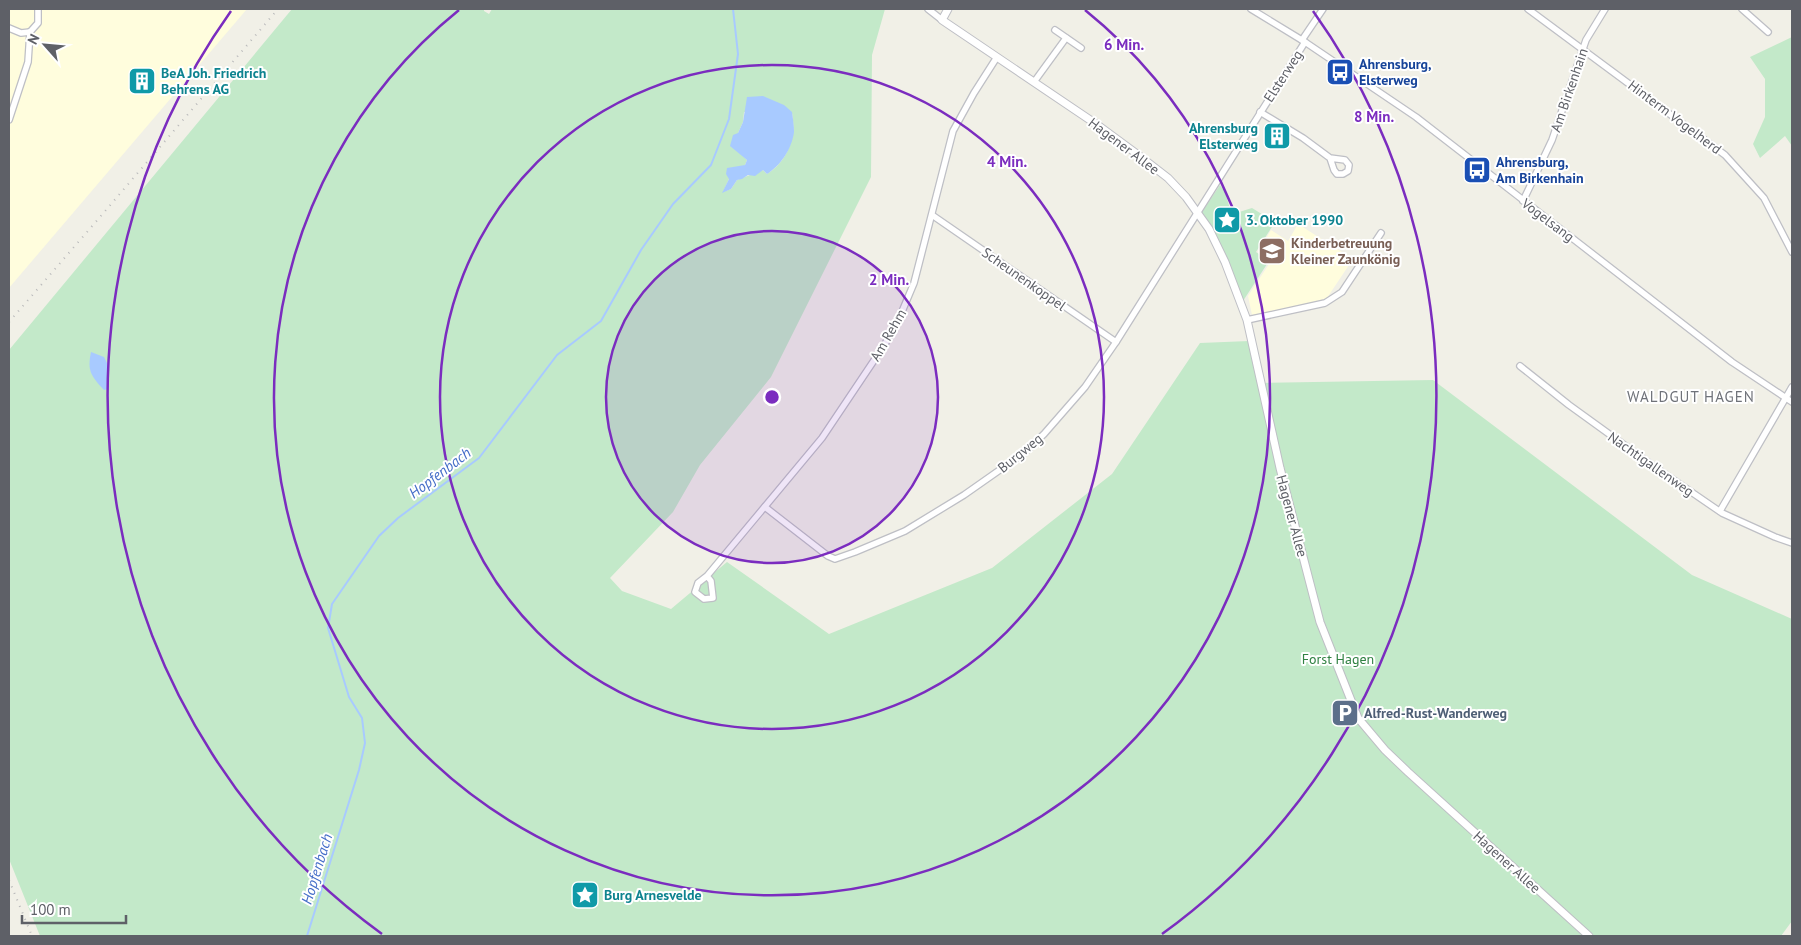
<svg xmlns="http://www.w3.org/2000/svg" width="1801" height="945" viewBox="0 0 1801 945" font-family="'PT Sans',sans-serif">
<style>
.commercial{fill:#fffddd}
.green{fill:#c3e9c9;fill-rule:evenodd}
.water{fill:#a8caff}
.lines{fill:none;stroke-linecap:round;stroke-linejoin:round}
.stream{stroke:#a8caff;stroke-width:2}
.minor-casing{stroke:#bebfc5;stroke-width:8}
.tertiary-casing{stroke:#bebfc5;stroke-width:9}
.minor{stroke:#fff;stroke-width:5.5}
.tertiary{stroke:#fff;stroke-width:7}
.rail{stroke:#b9b9ba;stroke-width:2;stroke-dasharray:1 6;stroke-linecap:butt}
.ring{fill:none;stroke:#7b2cbf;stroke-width:2.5}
.labels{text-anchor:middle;stroke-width:4;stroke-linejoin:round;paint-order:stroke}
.transit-label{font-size:14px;font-weight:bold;fill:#164399;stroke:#fff;text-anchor:start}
.culture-label{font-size:14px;font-weight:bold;fill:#0d838f;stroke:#fff;text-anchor:start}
.street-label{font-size:14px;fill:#5e6067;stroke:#fff}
.education-label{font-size:14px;font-weight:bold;fill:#785e54;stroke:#fff;text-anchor:start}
.park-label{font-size:14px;fill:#318243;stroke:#fff}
.service-label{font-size:14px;font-weight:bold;fill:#4e5e75;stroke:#fff;text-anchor:start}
.neighbourhood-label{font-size:15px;letter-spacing:1px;fill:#6f7279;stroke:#fff}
.water-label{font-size:15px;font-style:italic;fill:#456ec8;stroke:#fff}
.centre{fill:#7b2cbf;stroke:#fff;stroke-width:2.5}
.ring-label{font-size:15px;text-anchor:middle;font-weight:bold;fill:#7b2cbf;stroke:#fff;stroke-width:4;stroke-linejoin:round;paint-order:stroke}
</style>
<rect width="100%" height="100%" fill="#f1f0e7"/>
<g class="commercial">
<polygon points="9,9 247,9 9,288"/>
<polygon points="1298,224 1353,259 1327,298 1311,303 1252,315 1248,296 1271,261 1258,252 1271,230 1288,241"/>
</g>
<g class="green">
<path d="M292 9H484V11L489 14 492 9H885L872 55 871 177 771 377 700 465 673 512 610 578 622 591 671 609 727 562 829 634 992 568 1112 474 1200 343 1249 341 1258 383 1433 380 1692 575 1792 619V921L1781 936H40L9 859V350ZM744 112 792 113C793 119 794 127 793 133 791 149 781 166 767 174L763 170 737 180 731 189 723 192 729 179 745 165 747 160 739 152 738 133 743 122Z"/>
<polygon points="1792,37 1792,146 1785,136 1760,158 1753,144 1765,117 1765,79 1750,57"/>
<polygon points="1220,185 1225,192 1230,209 1236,213 1252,208 1275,222 1256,252 1269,261 1243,301 1220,243 1202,212"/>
</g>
<g class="water">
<path d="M763 96 784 105 792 112C793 119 794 126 794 132 792 149 780 166 767 174L763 170 755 176 748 175 742 179 737 180 731 189 722 193 729 179 726 174 727 168 745 165 747 160 730 146 733 135 738 133 743 122 747 97Z"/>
<path d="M91 352 104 357 108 365V389L104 390C91 376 87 371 91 352Z"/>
</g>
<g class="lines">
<polyline class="stream" points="307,936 359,770 365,743 362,718 349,697 328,628 332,604 379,536 398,518 479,458 557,355 601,321 641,250 673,204 711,165 729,119 738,54 733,9"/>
<g class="minor-casing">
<g id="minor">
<polyline points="928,9 942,20"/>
<polyline points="1251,9 1305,42 1416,117 1732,362 1792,402"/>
<polyline points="1528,9 1725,155 1764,198 1792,252"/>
<polyline points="1742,9 1768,32"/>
<polyline points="9,28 21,33 30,32"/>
<polyline points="1055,30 1081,48"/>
<polyline points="30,32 38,23 38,9"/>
<polyline points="1302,40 1323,9"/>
<polyline points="1034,82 1066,38"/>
<polyline points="1260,112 1303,138 1330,158 1334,170 1337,174 1343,174 1348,171 1349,165 1345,160 1330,158"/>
<polyline points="9,120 28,62 30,32"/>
<polyline points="1523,201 1552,140 1586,40 1605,9"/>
<polyline points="932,215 1116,342"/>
<polyline points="1247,320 1325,303 1342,292 1381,233"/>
<polyline points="1520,366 1569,405 1652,465 1722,513 1775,537 1792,543"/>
<polyline points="765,507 828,556 835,559 855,552 905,531 964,495 1024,453 1044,434 1085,387 1116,342 1305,42"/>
<polyline points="1720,511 1792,387"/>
<polyline points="707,576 711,581 713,598 704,599 695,592 698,583 707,576 822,438 885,344 901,314 914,283 953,131 974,93 997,57"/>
</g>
</g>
<g class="tertiary-casing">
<polyline id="tertiary" points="948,9 942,20 1099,126 1137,154 1168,178 1186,197 1209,229 1225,262 1247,320 1280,468 1320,622 1358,718 1385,750 1408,772 1589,936"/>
</g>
<use href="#minor" class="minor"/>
<use href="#tertiary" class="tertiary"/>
<g class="rail">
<polyline points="9,322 100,217 278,9"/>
<polyline points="9,880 32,936"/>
</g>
</g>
<circle cx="772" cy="397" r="166" fill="#7b2cbf" fill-opacity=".12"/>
<g class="ring">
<circle cx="772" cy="397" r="166"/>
<circle cx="772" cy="397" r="332"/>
<path d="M1085 10A498 498 0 1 1 459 10"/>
<path d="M382 934A664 664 0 0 1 231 11M1313 11A664 664 0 0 1 1162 934"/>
</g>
<defs>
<g id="bus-square" transform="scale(1.4375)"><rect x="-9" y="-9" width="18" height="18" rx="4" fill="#1a4fb4" stroke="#fff"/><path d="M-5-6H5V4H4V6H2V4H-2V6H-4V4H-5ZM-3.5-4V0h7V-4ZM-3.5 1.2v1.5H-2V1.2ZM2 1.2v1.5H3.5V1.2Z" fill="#fff"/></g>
<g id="building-square" transform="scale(1.4375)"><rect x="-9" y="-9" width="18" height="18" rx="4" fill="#0f9aa8" stroke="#fff"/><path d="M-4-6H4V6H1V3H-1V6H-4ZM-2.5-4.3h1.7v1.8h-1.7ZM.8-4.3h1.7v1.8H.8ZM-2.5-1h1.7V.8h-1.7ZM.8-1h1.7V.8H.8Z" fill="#fff"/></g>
<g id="sight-square" transform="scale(1.4375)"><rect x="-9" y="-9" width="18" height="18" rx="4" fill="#0f9aa8" stroke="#fff"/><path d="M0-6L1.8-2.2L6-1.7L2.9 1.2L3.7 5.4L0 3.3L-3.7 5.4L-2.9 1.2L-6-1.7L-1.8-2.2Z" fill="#fff"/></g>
<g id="school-square" transform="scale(1.4375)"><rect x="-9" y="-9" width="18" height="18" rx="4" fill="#8d6e63" stroke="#fff"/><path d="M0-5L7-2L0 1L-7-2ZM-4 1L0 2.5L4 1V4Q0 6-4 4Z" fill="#fff"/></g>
<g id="parking-square" transform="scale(1.4375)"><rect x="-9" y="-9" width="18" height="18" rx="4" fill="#5c6f8a" stroke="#fff"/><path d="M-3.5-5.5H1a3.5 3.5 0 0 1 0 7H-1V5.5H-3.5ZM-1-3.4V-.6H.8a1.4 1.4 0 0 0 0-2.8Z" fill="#fff"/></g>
</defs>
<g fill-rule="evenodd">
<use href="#bus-square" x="1340" y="72"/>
<use href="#building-square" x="142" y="81"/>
<use href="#building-square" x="1277" y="136"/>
<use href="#bus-square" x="1477" y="170"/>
<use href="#sight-square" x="1227" y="220"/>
<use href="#school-square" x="1272" y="251"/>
<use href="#parking-square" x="1345" y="713"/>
<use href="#sight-square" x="585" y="895"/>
</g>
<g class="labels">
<g class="transit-label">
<text x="1359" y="69">Ahrensburg,<tspan x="1359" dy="16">Elsterweg</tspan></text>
<text x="1496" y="167">Ahrensburg,<tspan x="1496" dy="16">Am Birkenhain</tspan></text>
</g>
<g class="culture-label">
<text x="161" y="78">BeA Joh. Friedrich<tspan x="161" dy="16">Behrens AG</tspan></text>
<text x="1258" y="133" text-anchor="end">Ahrensburg<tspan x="1258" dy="16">Elsterweg</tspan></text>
<text x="1246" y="225">3. Oktober 1990</text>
<text x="604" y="900">Burg Arnesvelde</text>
</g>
<g class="street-label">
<text transform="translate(1283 76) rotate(-57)" y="5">Elsterweg</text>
<text transform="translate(1569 90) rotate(-71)" y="5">Am Birkenhain</text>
<text transform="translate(1675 117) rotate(37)" y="5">Hinterm Vogelherd</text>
<text transform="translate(1124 146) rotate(37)" y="5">Hagener Allee</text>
<text transform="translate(1548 220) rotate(37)" y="5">Vogelsang</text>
<text transform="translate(1024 279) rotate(35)" y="5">Scheunenkoppel</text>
<text transform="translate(888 335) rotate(-60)" y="5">Am Rehm</text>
<text transform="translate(1020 453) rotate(-39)" y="5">Burgweg</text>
<text transform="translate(1651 464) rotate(35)" y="5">Nachtigallenweg</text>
<text transform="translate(1292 516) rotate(75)" y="5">Hagener Allee</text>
<text transform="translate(1507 862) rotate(42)" y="5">Hagener Allee</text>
</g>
<g class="education-label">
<text x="1291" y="248">Kinderbetreuung<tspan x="1291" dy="16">Kleiner Zaunkönig</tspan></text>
</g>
<g class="park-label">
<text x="1338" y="664">Forst Hagen</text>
</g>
<g class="service-label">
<text x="1364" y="718">Alfred-Rust-Wanderweg</text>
</g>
<g class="neighbourhood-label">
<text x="1691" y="402">WALDGUT HAGEN</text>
</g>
<g class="water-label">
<text transform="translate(440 473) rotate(-37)" y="5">Hopfenbach</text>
<text transform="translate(317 869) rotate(-73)" y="5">Hopfenbach</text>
</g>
</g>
<circle cx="772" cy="397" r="8" class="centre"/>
<g class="ring-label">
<text x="1124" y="50">6 Min.</text>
<text x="1374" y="122">8 Min.</text>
<text x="1007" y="167">4 Min.</text>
<text x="889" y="285">2 Min.</text>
</g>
<rect width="1801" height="945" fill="none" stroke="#5e6067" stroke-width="20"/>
<g transform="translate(45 45) rotate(297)" stroke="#ffffff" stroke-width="4" paint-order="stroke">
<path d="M0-4L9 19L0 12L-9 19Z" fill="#5e6067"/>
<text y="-8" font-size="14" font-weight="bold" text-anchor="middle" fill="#5e6067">N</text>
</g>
<path d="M22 915v8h104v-8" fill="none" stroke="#5e6067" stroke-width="2.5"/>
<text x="30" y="915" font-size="15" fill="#5e6067" stroke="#ffffff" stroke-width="4" paint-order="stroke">100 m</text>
</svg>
